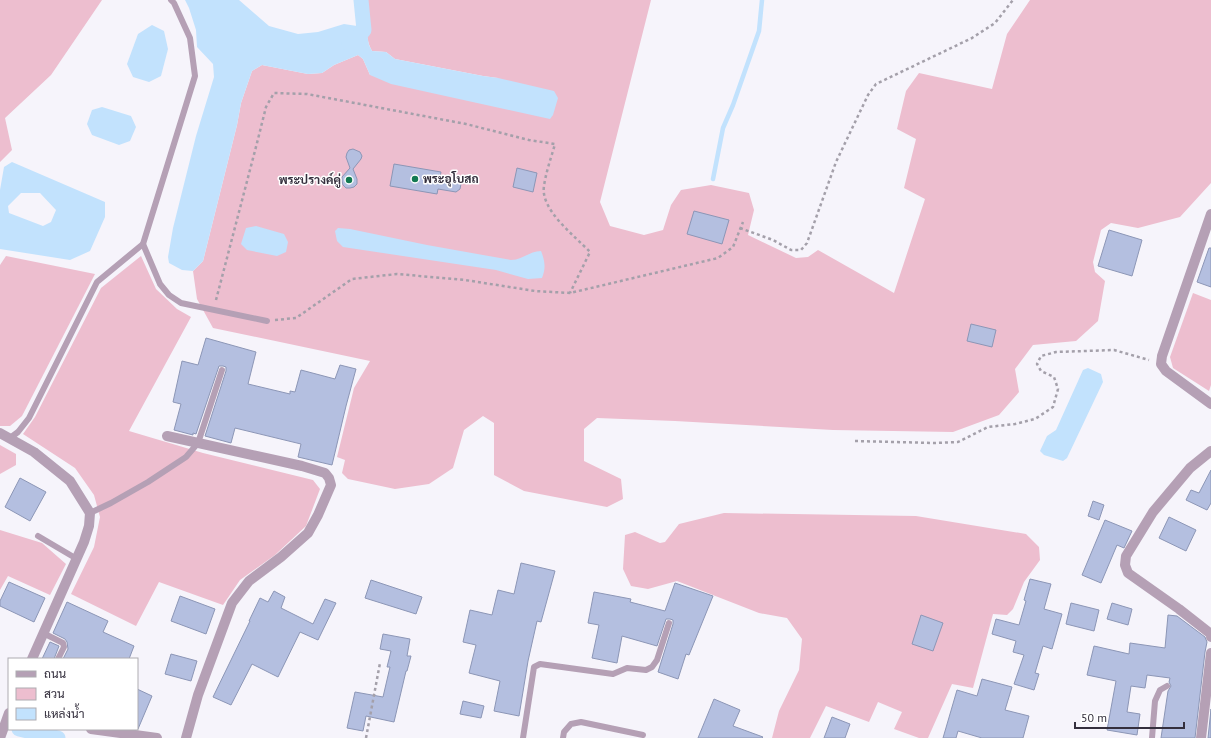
<svg xmlns="http://www.w3.org/2000/svg" width="1211" height="738" viewBox="0 0 1211 738" font-family="'PT Sans',Sarabun,sans-serif">
<style>
.green{fill:#edbecf}
.water{fill:#c2e2fd;fill-rule:evenodd}
.lines{fill:none;stroke-linecap:round;stroke-linejoin:round}
.stream{stroke:#c2e2fd;stroke-width:4.5}
.canal{stroke:#c2e2fd;stroke-width:15}
.building{fill:#b4bfe0;stroke:#8c96b6}
.path{stroke:#a4a0aa;stroke-width:2.5;stroke-dasharray:3 3;stroke-linecap:butt}
.service{stroke:#b5a0b5;stroke-width:6}
.minor{stroke:#b5a0b5;stroke-width:10}
.poi-dot{fill:#127952;stroke:#fff;stroke-width:1.5}
.labels{text-anchor:middle;stroke-width:3;stroke-linejoin:round;paint-order:stroke}
.poi-label{font-size:12px;font-weight:bold;fill:#342f3d;stroke:#fff;text-anchor:start}
</style>
<rect width="100%" height="100%" fill="#f6f4fb"/>
<g class="green">
<polygon points="0,0 102,0 51,75 5,118 12,150 0,162"/>
<path d="M367 0H651L600 202 610 226 644 235 663 230 671 205 681 190 711 185 749 193 754 210 748 235 796 258 808 257 818 250 894 293 925 199 904 188 916 139 897 129 906 91 919 73 992 89 1007 34 1030 0H1211V183L1180 217 1138 228 1111 223 1101 230 1093 262 1095 272 1105 281 1098 321 1076 341 1033 345 1015 369 1019 392 999 415 953 432 833 430 675 421 597 418 584 429V461L621 479 623 499 607 507 524 491 494 475V423L483 416 464 430 453 468 429 484 395 489 348 479 342 473 345 460 337 457 354 388 370 361 213 328 197 299 193 271 203 261 237 125 241 103 252 71 262 65 308 74 322 73 334 65 358 55 363 59 370 75 498 78 483 76 395 59 386 52 372 51C365 39 364 14 367 0Z"/>
<polygon points="6,256 95,274 22,416 10,426 0,426 0,265"/>
<polygon points="141,256 156,289 177,309 191,317 129,431 203,453 313,480 320,489 306,526 275,555 240,580 223,605 159,582 136,626 71,594 94,547 100,517 94,495 75,468 23,434 35,417 101,288"/>
<polygon points="1193,293 1211,300 1211,385 1209,391 1173,368 1170,357"/>
<polygon points="0,445 16,454 16,465 0,474"/>
<polygon points="724,513 916,516 1026,534 1039,547 1040,560 1024,582 1013,609 1007,615 993,614 973,688 952,684 928,738 919,738 894,729 902,712 878,702 869,722 826,706 810,738 772,738 779,711 799,670 802,639 787,618 759,613 677,581 648,589 631,586 623,569 625,535 635,532 660,543 665,542 679,524"/>
<polygon points="0,530 42,543 66,564 50,595 8,576 0,590"/>
</g>
<g class="water">
<polygon points="185,0 239,0 269,26 298,34 318,32 344,24 357,26 367,34 369,45 372,51 386,52 395,59 483,76 498,78 554,91 558,98 553,115 550,119 391,84 370,75 363,59 358,55 334,65 322,73 308,74 262,65 252,71 241,103 237,125 203,261 193,271 182,270 169,263 168,257 173,228 196,136 214,77 213,64 197,47 196,30 189,8"/>
<polygon points="152,25 164,31 168,49 161,76 149,82 133,77 127,64 138,34"/>
<polygon points="102,107 131,116 136,127 130,141 119,145 92,135 87,124 92,110"/>
<path d="M12 162 105 202V217L90 251 70 260 0 249V190L4 167ZM21 193H40L56 210 51 222 43 226 9 213 8 206Z"/>
<polygon points="256,226 284,234 288,242 286,252 277,256 247,250 241,244 246,228"/>
<path d="M338 228 350 229 427 245 511 260C522 260 530 251 541 251 545 261 546 268 542 278L528 279 496 270 343 247 337 241 335 231Z"/>
<polygon points="1088,368 1101,374 1103,382 1067,458 1063,461 1044,455 1040,451 1047,436 1056,430 1083,370"/>
</g>
<g class="lines">
<polyline class="stream" points="713,179 723,128 733,105 759,31 762,0"/>
<g class="canal">
<polyline points="349,44 352,44 364,30 361,0"/>
<polyline points="19,729 58,738"/>
</g>
</g>
<g class="building">
<polygon points="353,149 360,152 362,156 361,159 353,169 357,179 357,184 354,187 350,188 346,188 343,185 342,181 342,177 350,168 346,157 347,153 349,150"/>
<polygon points="394,164 441,172 440,177 458,180 461,184 460,189 456,192 438,189 437,194 390,186"/>
<polygon points="517,168 537,173 533,192 513,187"/>
<polygon points="694,211 729,220 722,244 687,234"/>
<polygon points="1109,230 1142,240 1132,276 1098,266"/>
<polygon points="1209,248 1211,248 1211,287 1197,282"/>
<polygon points="971,324 996,330 992,347 967,341"/>
<polygon points="206,338 256,352 248,384 290,394 290,391 295,392 301,370 335,379 340,365 356,369 346,406 332,465 298,457 301,444 235,428 231,443 205,436 226,371 226,367 223,366 219,366 218,369 196,434 193,433 193,435 174,430 181,404 173,402 182,361 198,365"/>
<polygon points="1211,470 1211,503 1207,510 1186,500 1191,490 1199,493"/>
<polygon points="20,478 46,492 30,521 5,507"/>
<polygon points="1093,501 1104,505 1099,520 1088,516"/>
<polygon points="1169,517 1196,530 1186,551 1159,538"/>
<polygon points="1105,520 1132,531 1124,548 1117,545 1101,583 1082,575"/>
<polygon points="521,563 555,571 541,622 537,621 528,661 519,716 494,711 500,681 469,673 476,645 463,642 470,610 492,615 498,590 514,594"/>
<polygon points="1030,579 1051,584 1044,609 1062,614 1052,649 1043,646 1035,673 1039,674 1034,690 1014,684 1024,655 1013,652 1016,641 992,634 996,619 1019,625 1026,601 1024,600"/>
<polygon points="371,580 422,597 416,614 365,598"/>
<polygon points="9,582 45,598 34,622 0,606 0,601"/>
<polygon points="675,583 713,596 689,655 686,654 678,679 658,672 673,624 673,620 670,619 666,619 657,646 622,636 617,663 592,658 599,625 588,623 594,592 631,599 630,602 665,611"/>
<polygon points="274,591 285,597 281,608 313,624 325,599 336,603 318,640 300,632 278,677 252,664 231,705 213,697 250,621 249,621 260,598 268,602"/>
<polygon points="180,596 215,609 206,634 171,621"/>
<polygon points="67,602 108,621 103,632 134,646 129,659 63,659 68,649 67,642 65,639 53,633"/>
<polygon points="1071,603 1099,610 1094,631 1066,624"/>
<polygon points="1112,603 1132,609 1128,625 1107,619"/>
<polygon points="921,615 943,623 933,651 912,644"/>
<polygon points="1168,615 1177,616 1205,637 1207,642 1205,652 1195,738 1161,738 1168,691 1171,686 1169,682 1170,678 1147,675 1145,688 1131,686 1127,712 1140,714 1137,735 1107,730 1116,681 1087,675 1094,646 1129,654 1130,643 1165,648"/>
<polygon points="383,634 410,639 407,656 411,656 407,671 406,671 394,722 366,716 363,731 347,728 355,692 383,697 390,667 387,667 391,651 380,649"/>
<polygon points="50,642 59,646 54,659 42,659"/>
<polygon points="171,654 197,661 191,681 165,674"/>
<polygon points="982,679 1012,687 1005,710 1029,716 1023,738 982,738 958,731 956,738 943,738 957,690 977,696"/>
<polygon points="137,689 152,696 138,729 137,729"/>
<polygon points="714,699 740,710 733,726 763,737 762,738 698,738"/>
<polygon points="463,701 484,706 481,718 460,714"/>
<polygon points="1211,709 1211,738 1208,738"/>
<polygon points="832,717 850,724 845,738 824,738"/>
</g>
<g class="lines">
<g class="path">
<polyline points="740,228 773,240 791,250 801,250 807,243 836,162 868,95 876,84 972,38 995,23 1013,0"/>
<path d="M216 300 257 143 266 107 274 93 307 94 466 124 529 140 555 144C551 158 546 172 544 186 540 210 575 236 590 252L570 293"/>
<polyline points="275,320 296,318 352,279 397,274 465,280 535,291 570,293 718,258 733,247 743,222"/>
<polyline points="855,441 934,443 958,442 988,427 1015,424 1035,419 1053,407 1058,389 1054,377 1041,371 1037,364 1041,356 1056,352 1114,350 1149,360"/>
<polyline points="366,738 380,663"/>
</g>
<g class="service">
<polyline points="143,244 160,284 169,295 181,303 267,321"/>
<polyline points="10,438 18,432 29,418 97,282 143,244 195,76 190,38 174,3 171,0"/>
<polyline points="90,513 111,503 148,482 186,457 198,443 222,370"/>
<polyline points="38,536 77,559"/>
<polyline points="43,633 63,643 64,647 58,659"/>
<polyline points="523,738 534,667 540,664 613,674 627,668 646,670 652,667 657,660 669,623"/>
<polyline points="563,738 564,732 571,724 581,722 643,735"/>
<polyline points="1152,738 1155,701 1160,690 1167,686"/>
</g>
<g class="minor">
<polyline points="1211,214 1162,356 1161,364 1166,371 1211,404"/>
<polyline points="0,433 34,452 70,481 90,513 89,526 84,542 32,659"/>
<polyline points="167,436 302,466 325,473 329,478 331,485 318,515 308,533 281,557 249,581 232,603 198,695 186,738"/>
<polyline points="1211,451 1190,468 1153,512 1126,556 1125,565 1128,573 1179,609 1211,634 1211,637"/>
<polyline points="91,729 157,738"/>
<polyline points="0,738 9,713"/>
<polyline points="1201,738 1211,653"/>
</g>
</g>
<g class="poi-dot">
<circle cx="415" cy="179" r="4"/>
<circle cx="349" cy="180" r="4"/>
</g>
<g class="labels">
<g class="poi-label">
<text x="423" y="183">พระอุโบสถ</text>
<text x="341" y="184" text-anchor="end">พระปรางค์คู่</text>
</g>
</g>
<rect x="8" y="658" width="130" height="72" fill="#ffffff" stroke="#aeacb1"/>
<rect x="16" y="671" width="20" height="6" fill="#b5a0b5" stroke="#aeacb1"/>
<text x="44" y="678" font-size="12" fill="#342f3d">ถนน</text>
<rect x="16" y="688" width="20" height="12" fill="#edbecf" stroke="#aeacb1"/>
<text x="44" y="698" font-size="12" fill="#342f3d">สวน</text>
<rect x="16" y="708" width="20" height="12" fill="#c2e2fd" stroke="#aeacb1"/>
<text x="44" y="718" font-size="12" fill="#342f3d">แหล่งน้ำ</text>
<path d="M1075 722v6h109v-6" fill="none" stroke="#342f3d" stroke-width="2"/>
<text x="1081" y="722" font-size="12" fill="#342f3d" stroke="#ffffff" stroke-width="3" paint-order="stroke">50 m</text>
</svg>
